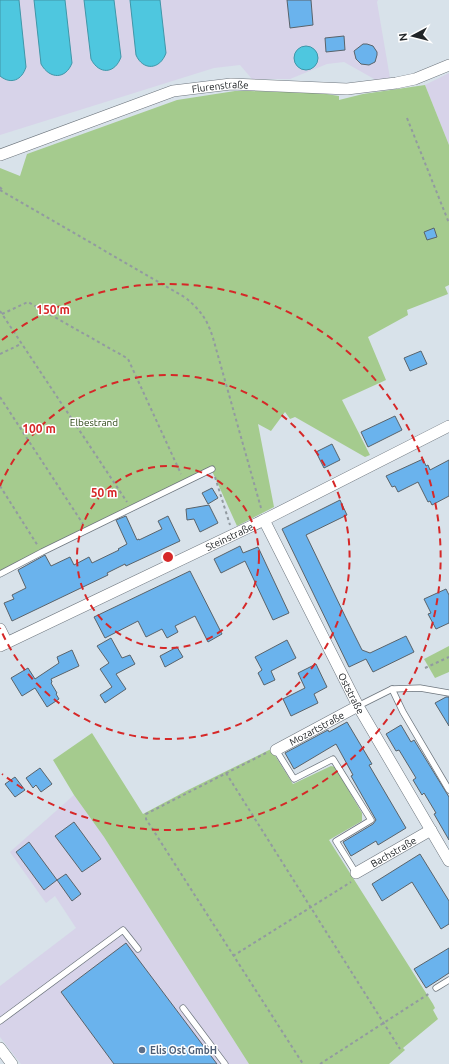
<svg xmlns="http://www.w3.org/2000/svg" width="449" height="1064" viewBox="0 0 449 1064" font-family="Ubuntu,sans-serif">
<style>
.industrial{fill:#d7d3e9}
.green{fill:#a5cb8e}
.water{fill:#4ec7df;stroke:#4096a8}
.building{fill:#6ab3ed;stroke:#5a636a}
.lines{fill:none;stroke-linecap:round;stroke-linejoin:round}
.lane-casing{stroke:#6e767e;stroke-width:7}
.street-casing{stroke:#6e767e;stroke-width:12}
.path{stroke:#929aa0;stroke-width:2;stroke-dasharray:3 3;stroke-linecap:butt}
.lane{stroke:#fff;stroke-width:5.5}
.street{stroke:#fff;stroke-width:11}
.ring{fill:none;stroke:#d62828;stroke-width:2;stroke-dasharray:7 5}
.service-dot{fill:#5c6f8a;stroke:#fff;stroke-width:1.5}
.labels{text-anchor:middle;stroke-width:3;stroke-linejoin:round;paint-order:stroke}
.street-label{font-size:10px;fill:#212528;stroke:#fff}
.park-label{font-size:10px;fill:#26420e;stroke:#fff}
.service-label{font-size:10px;font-weight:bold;fill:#4e5e75;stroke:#fff;text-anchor:start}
.centre{fill:#d62828;stroke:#fff;stroke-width:2}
.ring-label{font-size:12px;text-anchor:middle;font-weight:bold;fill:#d62828;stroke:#fff;stroke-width:3;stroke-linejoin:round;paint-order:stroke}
</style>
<rect width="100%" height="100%" fill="#d8e2ea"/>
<g class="industrial">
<polygon points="0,0 378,0 377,2 390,78 376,80 344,62 327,64 290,79 252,79 240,65 214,68 0,135"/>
<polygon points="449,73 449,145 425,85"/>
<polygon points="74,795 104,837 249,1064 21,1064 0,1037 0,986 76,928 55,896 46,903 10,852"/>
</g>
<g class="green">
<polygon points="425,85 449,145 449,285 445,287 448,294 407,310 408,315 368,337 386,380 342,400 370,455 365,457 295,417 290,419 285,412 271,431 258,424 274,507 237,526 212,471 0,575 0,168 20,176 27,154 177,100 235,91 250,91 320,93 339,96 339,100 363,94"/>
<polygon points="449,646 449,672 435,678 424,659"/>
<polygon points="92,733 143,814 188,790 271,749 293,784 331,766 335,767 362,813 362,821 329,840 433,1004 435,1008 433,1010 438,1019 403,1048 405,1050 389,1064 249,1064 104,837 74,795 53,760"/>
</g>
<g class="water">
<path d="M0 0H19L26 67C22 80 11 85 0 76Z"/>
<path d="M34 0H65L72 63C66 79 50 80 41 64Z"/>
<path d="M84 0H114L121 57C115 74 99 75 91 59Z"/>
<path d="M130 0H160L166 53C160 70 143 71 136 55Z"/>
<circle cx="306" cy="58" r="12"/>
</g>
<g class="building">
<polygon points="287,0 311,0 313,25 290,28"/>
<polygon points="344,36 345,50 326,52 325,38"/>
<polygon points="363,44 367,44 373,46 377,52 377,55 375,62 369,65 361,64 356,59 354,51"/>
<polygon points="434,228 437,237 427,240 424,232"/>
<polygon points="421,351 427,364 410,371 404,358"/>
<polygon points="395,416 402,430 368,447 361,432"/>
<polygon points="332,444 340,460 324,468 316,452"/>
<polygon points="423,459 426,466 428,465 430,470 449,460 449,496 432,505 430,501 428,502 418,482 398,492 395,486 392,487 386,476"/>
<polygon points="212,488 218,498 208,504 202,493"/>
<polygon points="340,500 347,515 306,535 346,618 362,650 370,653 406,636 414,652 373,672 366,659 349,667 282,529"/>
<polygon points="209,505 218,523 200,532 194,519 187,520 186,509"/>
<polygon points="126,516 137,540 139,539 139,540 162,529 158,521 168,516 180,541 126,566 125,564 107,573 108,575 12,621 4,603 14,599 12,595 26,588 18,570 45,555 51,566 70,557 74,565 89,557 92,563 119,550 118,549 127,544 116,520"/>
<polygon points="240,546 243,553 258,547 289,613 273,620 245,561 221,573 214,559"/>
<polygon points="190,571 222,634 208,642 195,616 175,626 178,632 167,638 162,629 146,637 138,621 105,638 94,617"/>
<polygon points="446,589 449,595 449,623 436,629 428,614 431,613 424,599"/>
<polygon points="111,638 122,658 130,655 135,664 116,674 126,689 105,703 100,695 112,687 100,669 109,663 97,646"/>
<polygon points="287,640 296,658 271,671 275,680 264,685 258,673 262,670 255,657"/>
<polygon points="177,647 183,657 165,667 160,656"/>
<polygon points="72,650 79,666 51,679 52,682 51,683 57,693 56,694 59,699 47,707 35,688 22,696 11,678 28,668 35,679 59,663 57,657"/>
<polygon points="316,664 327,687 314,694 318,703 291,716 283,699 305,688 298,673"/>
<polygon points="446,697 449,697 449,726 435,703"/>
<polygon points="347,722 372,764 369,765 406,828 378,845 376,841 351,856 343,842 373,824 376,820 351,776 353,775 336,744 294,769 285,753 328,730 329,732"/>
<polygon points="401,725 411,742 414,740 449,797 449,840 434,814 436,813 424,793 422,795 413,780 416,778 399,750 396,751 386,734"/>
<polygon points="40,768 52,784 41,792 36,785 33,788 26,778"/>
<polygon points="15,777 25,790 15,797 5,784"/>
<polygon points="74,822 101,859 82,872 55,836"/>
<polygon points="29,842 57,880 44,890 16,852"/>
<polygon points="420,854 449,901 449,924 441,929 412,882 382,901 372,884"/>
<polygon points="66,874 81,894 72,901 57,880"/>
<polygon points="126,943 217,1064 114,1064 61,992"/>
<polygon points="449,948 449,973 426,988 414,969"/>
</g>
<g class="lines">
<g class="lane-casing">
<g id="lane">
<polyline points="0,574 42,552 212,469"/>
<polyline points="392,689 403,712 449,790"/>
<polyline points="358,706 392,689 420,688 449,693"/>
<polyline points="276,750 294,779 333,759 371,820 336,841 356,873"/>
<polyline points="436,988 449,980"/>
<polyline points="183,1008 225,1064"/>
<polyline points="0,1021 123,930 138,949"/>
</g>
</g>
<g class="street-casing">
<g id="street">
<path id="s1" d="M0 155 173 91 231 84 347 89 396 83 415 79 449 65"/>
<path id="s2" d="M264 520 358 706 449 861"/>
<polyline points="0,629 7,643"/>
<path id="s3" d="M0 646 264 520 449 426"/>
<path id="s4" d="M276 750 358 706"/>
<path id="s5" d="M356 873 431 830"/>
<polyline points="0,1048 12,1064"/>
</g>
</g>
<g class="path">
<polyline points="407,118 449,223"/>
<polyline points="0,187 3,191"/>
<path d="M0 190 186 298C201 311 207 319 213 338L261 508"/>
<polyline points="0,311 127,502"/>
<polyline points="2,314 28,302 125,357 128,359 181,474"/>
<polyline points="0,354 21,344"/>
<polyline points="0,397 83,524"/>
<polyline points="215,477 230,525"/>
<polyline points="0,486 38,546"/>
<polyline points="425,668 449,657"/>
<polyline points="266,753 146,814 146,819 303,1064"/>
<polyline points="226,773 400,1049"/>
<polyline points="233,956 351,882"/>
<polyline points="320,1064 430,993"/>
</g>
<use href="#lane" class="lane"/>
<use href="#street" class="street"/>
</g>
<g class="ring">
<circle cx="168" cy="557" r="91"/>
<path d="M0 486A182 182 0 1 1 0 628"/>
<path d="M2 340A273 273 0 1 1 2 774"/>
</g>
<circle class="service-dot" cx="142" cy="1050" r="4"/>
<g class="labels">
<g class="street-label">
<text dy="4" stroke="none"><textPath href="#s1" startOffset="232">Flurenstraße</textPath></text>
<text dy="4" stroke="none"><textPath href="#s3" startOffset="254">Steinstraße</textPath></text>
<text dy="4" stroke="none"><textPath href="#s2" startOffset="194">Oststraße</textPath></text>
<text dy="4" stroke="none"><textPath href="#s4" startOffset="46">Mozartstraße</textPath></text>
<text dy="4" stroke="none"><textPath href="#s5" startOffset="43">Bachstraße</textPath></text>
</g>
<g class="park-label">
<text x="94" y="426">Elbestrand</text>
</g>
<g class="service-label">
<text x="150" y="1054">Elis Ost GmbH</text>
</g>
</g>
<circle cx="168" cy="557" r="6" class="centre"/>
<g class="ring-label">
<text x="53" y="314">150 m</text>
<text x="39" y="433">100 m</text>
<text x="104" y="497">50 m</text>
</g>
<g transform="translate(413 36) rotate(263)" stroke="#ffffff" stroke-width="3" paint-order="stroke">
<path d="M0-3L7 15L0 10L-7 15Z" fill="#212528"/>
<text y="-6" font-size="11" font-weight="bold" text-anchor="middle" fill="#212528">N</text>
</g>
</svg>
